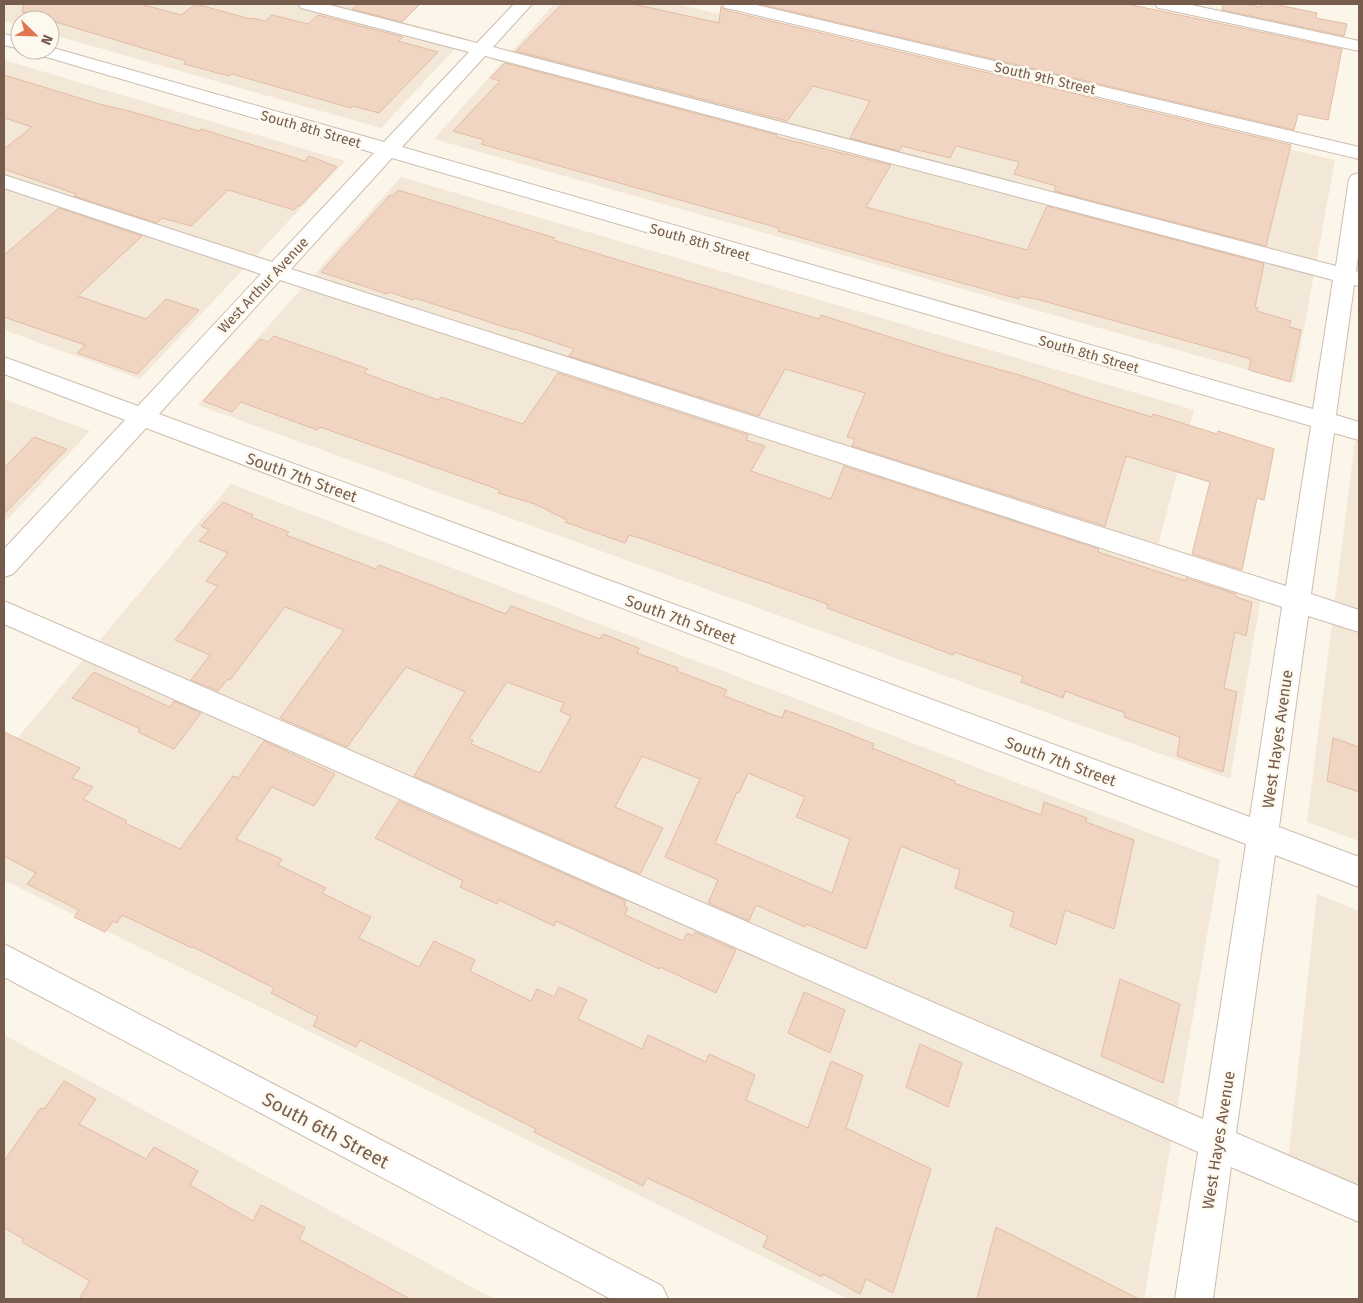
<svg xmlns="http://www.w3.org/2000/svg" width="1363" height="1303" viewBox="0 0 1363 1303" font-family="'Fira Sans',sans-serif">
<style>
.residential{fill:#f3e7d8}
.building{fill:#f0d5c2;stroke:#e2bca3;fill-rule:evenodd}
.lines{fill:none;stroke-linecap:round;stroke-linejoin:round}
.minor-casing{stroke:#cdbdaf;stroke-width:2}
.minor{fill:#fff;fill-rule:evenodd}
.labels{text-anchor:middle;stroke-width:5;stroke-linejoin:round;paint-order:stroke}
.far-street-label{font-size:14px;fill:#755c4d;stroke:#fef9ef}
.street-label{font-size:16px;fill:#755c4d;stroke:#fef9ef}
.near-street-label{font-size:19px;fill:#755c4d;stroke:#fef9ef}
</style>
<rect width="100%" height="100%" fill="#fcf5e9"/>
<g class="residential">
<polygon points="4,4 421,4 403,22 465,38 381,128 50,34 50,20 20,20 20,26 4,21"/>
<polygon points="554,4 676,4 1335,160 1294,383 434,139"/>
<polygon points="4,60 345,161 140,379 4,330"/>
<polygon points="401,177 1194,410 1158,545 1264,579 1230,779 198,405"/>
<polygon points="4,399 90,431 4,523"/>
<polygon points="1359,410 1359,841 1307,822"/>
<polygon points="231,484 1220,860 1144,1299 848,1299 4,880 4,754"/>
<polygon points="1317,894 1359,911 1359,1221 1285,1189"/>
<polygon points="4,1035 494,1299 4,1299"/>
</g>
<g class="building">
<polygon points="24,4 140,4 181,15 196,4 250,19 252,18 265,21 272,15 308,24 318,15 403,37 398,41 438,52 379,113 353,106 351,108 232,74 229,76 184,64 186,61 22,12"/>
<polygon points="358,4 420,4 402,22 352,9"/>
<polygon points="562,4 633,4 719,23 721,6 725,10 1291,145 1266,246 1054,191 1056,186 1014,174 1019,162 956,146 950,158 902,146 899,151 850,138 870,101 813,86 787,121 516,51"/>
<polygon points="759,4 1127,4 1342,49 1328,120 1298,114 1294,130"/>
<polygon points="1223,4 1245,4 1261,7 1261,4 1274,4 1317,13 1316,18 1347,24 1344,36 1222,10"/>
<polygon points="505,63 777,135 776,137 891,165 866,207 1027,250 1047,206 1262,263 1264,264 1255,307 1258,308 1257,311 1291,321 1289,327 1301,330 1290,382 1249,370 1251,359 1040,300 1020,296 1019,299 844,250 778,231 779,228 481,144 484,140 453,131 500,81 490,78"/>
<polygon points="4,75 99,104 129,111 199,131 201,129 305,161 309,156 337,167 300,206 298,206 294,210 228,190 191,226 162,218 157,223 74,196 76,194 4,169 4,149 32,127 4,118"/>
<polygon points="398,190 555,238 553,240 638,266 819,319 821,315 940,353 1026,377 1082,396 1152,417 1153,414 1217,434 1218,431 1274,449 1264,500 1257,498 1242,570 1192,554 1210,482 1126,456 1105,526 852,446 855,439 847,437 865,393 785,369 759,416 569,356 574,349 515,329 514,330 415,298 413,300 389,292 387,294 321,272 390,195 393,196"/>
<polygon points="59,208 142,236 78,296 146,319 166,299 199,310 137,374 77,353 85,345 4,317 4,255"/>
<polygon points="274,336 368,369 364,373 438,400 441,397 523,424 558,373 748,435 746,440 765,446 751,471 831,499 844,466 1099,549 1098,552 1153,570 1186,581 1186,578 1236,594 1236,597 1252,602 1246,636 1235,632 1224,688 1237,692 1223,772 1177,756 1180,737 1124,717 1125,713 1065,691 1063,698 1021,682 1023,676 954,652 953,655 827,608 828,605 824,603 643,539 629,535 625,543 565,522 567,520 535,504 498,493 500,490 320,427 317,430 241,402 232,412 203,401 260,339 268,342"/>
<polygon points="34,437 67,449 4,514 4,468"/>
<path d="M223 502 253 515 251 517 289 532 286 535 376 569 379 565 506 614 511 606 600 639 603 634 639 648 637 653 678 668 677 671 727 690 724 696 782 718 785 710 834 728 874 744 872 748 955 781 954 783 1041 815 1044 802 1087 818 1086 822 1134 840 1114 929 1065 910 1056 945 1010 926 1014 912 955 888 960 870 901 846 866 949 806 924 805 927 756 905 749 921 708 903 718 880 665 857 700 779 642 756 615 807 663 828 640 874 414 776 465 692 406 667 347 747 280 718 344 630 285 607 230 680 228 679 218 691 191 680 210 655 175 640 218 586 206 581 228 553 199 541 209 530 201 526ZM507 682 564 703 560 711 571 716 540 773 471 744 473 740 469 739ZM748 773 805 797 796 817 850 839 832 893 715 843 737 792 739 793Z"/>
<polygon points="94,672 170,707 174,701 201,713 174,749 138,732 140,729 72,698"/>
<polygon points="4,732 80,768 72,778 93,787 83,799 127,821 125,823 180,849 233,776 238,778 264,741 335,774 314,806 272,787 236,839 282,859 278,865 326,888 322,893 371,917 359,938 419,967 434,941 475,960 470,971 531,1001 537,989 554,997 559,987 587,1000 578,1019 642,1049 648,1035 706,1062 709,1054 755,1075 746,1100 808,1128 831,1061 863,1075 846,1128 931,1169 893,1293 866,1279 860,1294 823,1274 822,1277 763,1247 768,1236 695,1200 647,1178 643,1186 534,1132 536,1129 360,1040 356,1047 313,1026 318,1017 271,993 274,988 193,947 192,948 122,915 117,923 113,921 105,932 74,917 79,910 27,884 36,873 4,856"/>
<polygon points="1333,738 1359,747 1359,792 1327,781"/>
<polygon points="399,801 626,901 624,906 628,908 625,915 683,941 687,933 693,936 695,932 736,950 716,993 660,967 659,969 556,921 554,926 499,900 497,904 460,887 463,881 375,838"/>
<polygon points="1120,979 1180,1004 1163,1083 1101,1056"/>
<polygon points="804,992 845,1010 830,1053 788,1033"/>
<polygon points="920,1044 962,1063 948,1107 906,1087"/>
<polygon points="64,1081 96,1099 79,1124 146,1159 154,1147 198,1171 190,1185 253,1221 261,1205 305,1228 299,1239 410,1299 79,1299 90,1281 22,1242 24,1239 4,1228 4,1161 40,1109 45,1108"/>
<polygon points="996,1227 1139,1299 977,1299"/>
</g>
<g class="lines">
<g class="minor-casing">
<g id="minor">
<path d="M298 4H326L477 43 514 4H532L493 47 1336 266 1349 179 1352 175 1359 173V249L1356 271 1359 272V286L1354 285 1336 415 1359 422V440L1334 433 1311 594 1359 610V632L1308 616 1279 827 1359 857V887L1275 855 1236 1133 1359 1186V1222L1231 1167 1213 1299H1175L1198 1152 4 624V601L1203 1119 1246 844 146 428 13 574 4 577V549L125 420 4 374V357L138 406 261 274 4 188V175L272 262 374 153 36 54 33 50H50V47L384 142 469 52 301 8ZM485 56 1333 280 1313 409 402 147ZM392 158 1311 426 1286 586 291 269ZM280 280 1282 607 1250 817 159 414Z"/>
<polygon points="722,4 752,4 1359,147 1359,159 731,9 725,8"/>
<polygon points="1155,4 1187,4 1359,41 1359,51 1164,9 1158,8"/>
<polygon points="4,34 20,38 20,49 4,45"/>
<polygon points="4,944 662,1286 668,1299 611,1299 4,977"/>
</g>
</g>
<use href="#minor" class="minor"/>
</g>
<g class="labels">
<g class="far-street-label">
<text transform="translate(1045 78) rotate(13)" y="5">South 9th Street</text>
<text transform="translate(311 129) rotate(16)" y="5">South 8th Street</text>
<text transform="translate(700 242) rotate(16)" y="5">South 8th Street</text>
<text transform="translate(263 285) rotate(-47)" y="5">West Arthur Avenue</text>
<text transform="translate(1089 354) rotate(16)" y="5">South 8th Street</text>
</g>
<g class="street-label">
<text transform="translate(302 477) rotate(20)" y="6">South 7th Street</text>
<text transform="translate(681 619) rotate(20)" y="6">South 7th Street</text>
<text transform="translate(1277 739) rotate(-82)" y="6">West Hayes Avenue</text>
<text transform="translate(1061 761) rotate(20)" y="6">South 7th Street</text>
<text transform="translate(1218 1140) rotate(-81)" y="6">West Hayes Avenue</text>
</g>
<g class="near-street-label">
<text transform="translate(326 1130) rotate(28)" y="7">South 6th Street</text>
</g>
</g>
<rect width="1363" height="1303" fill="none" stroke="#755c4d" stroke-width="10"/>
<g transform="translate(35 35) rotate(113)"><circle r="24" fill="#fef9ef" stroke="#c7baae"/>
<path d="M0-4L9 19L0 12L-9 19Z" fill="#e07554"/>
<text y="-8" font-size="14" font-weight="bold" text-anchor="middle" fill="#755c4d">N</text>
</g>
</svg>
